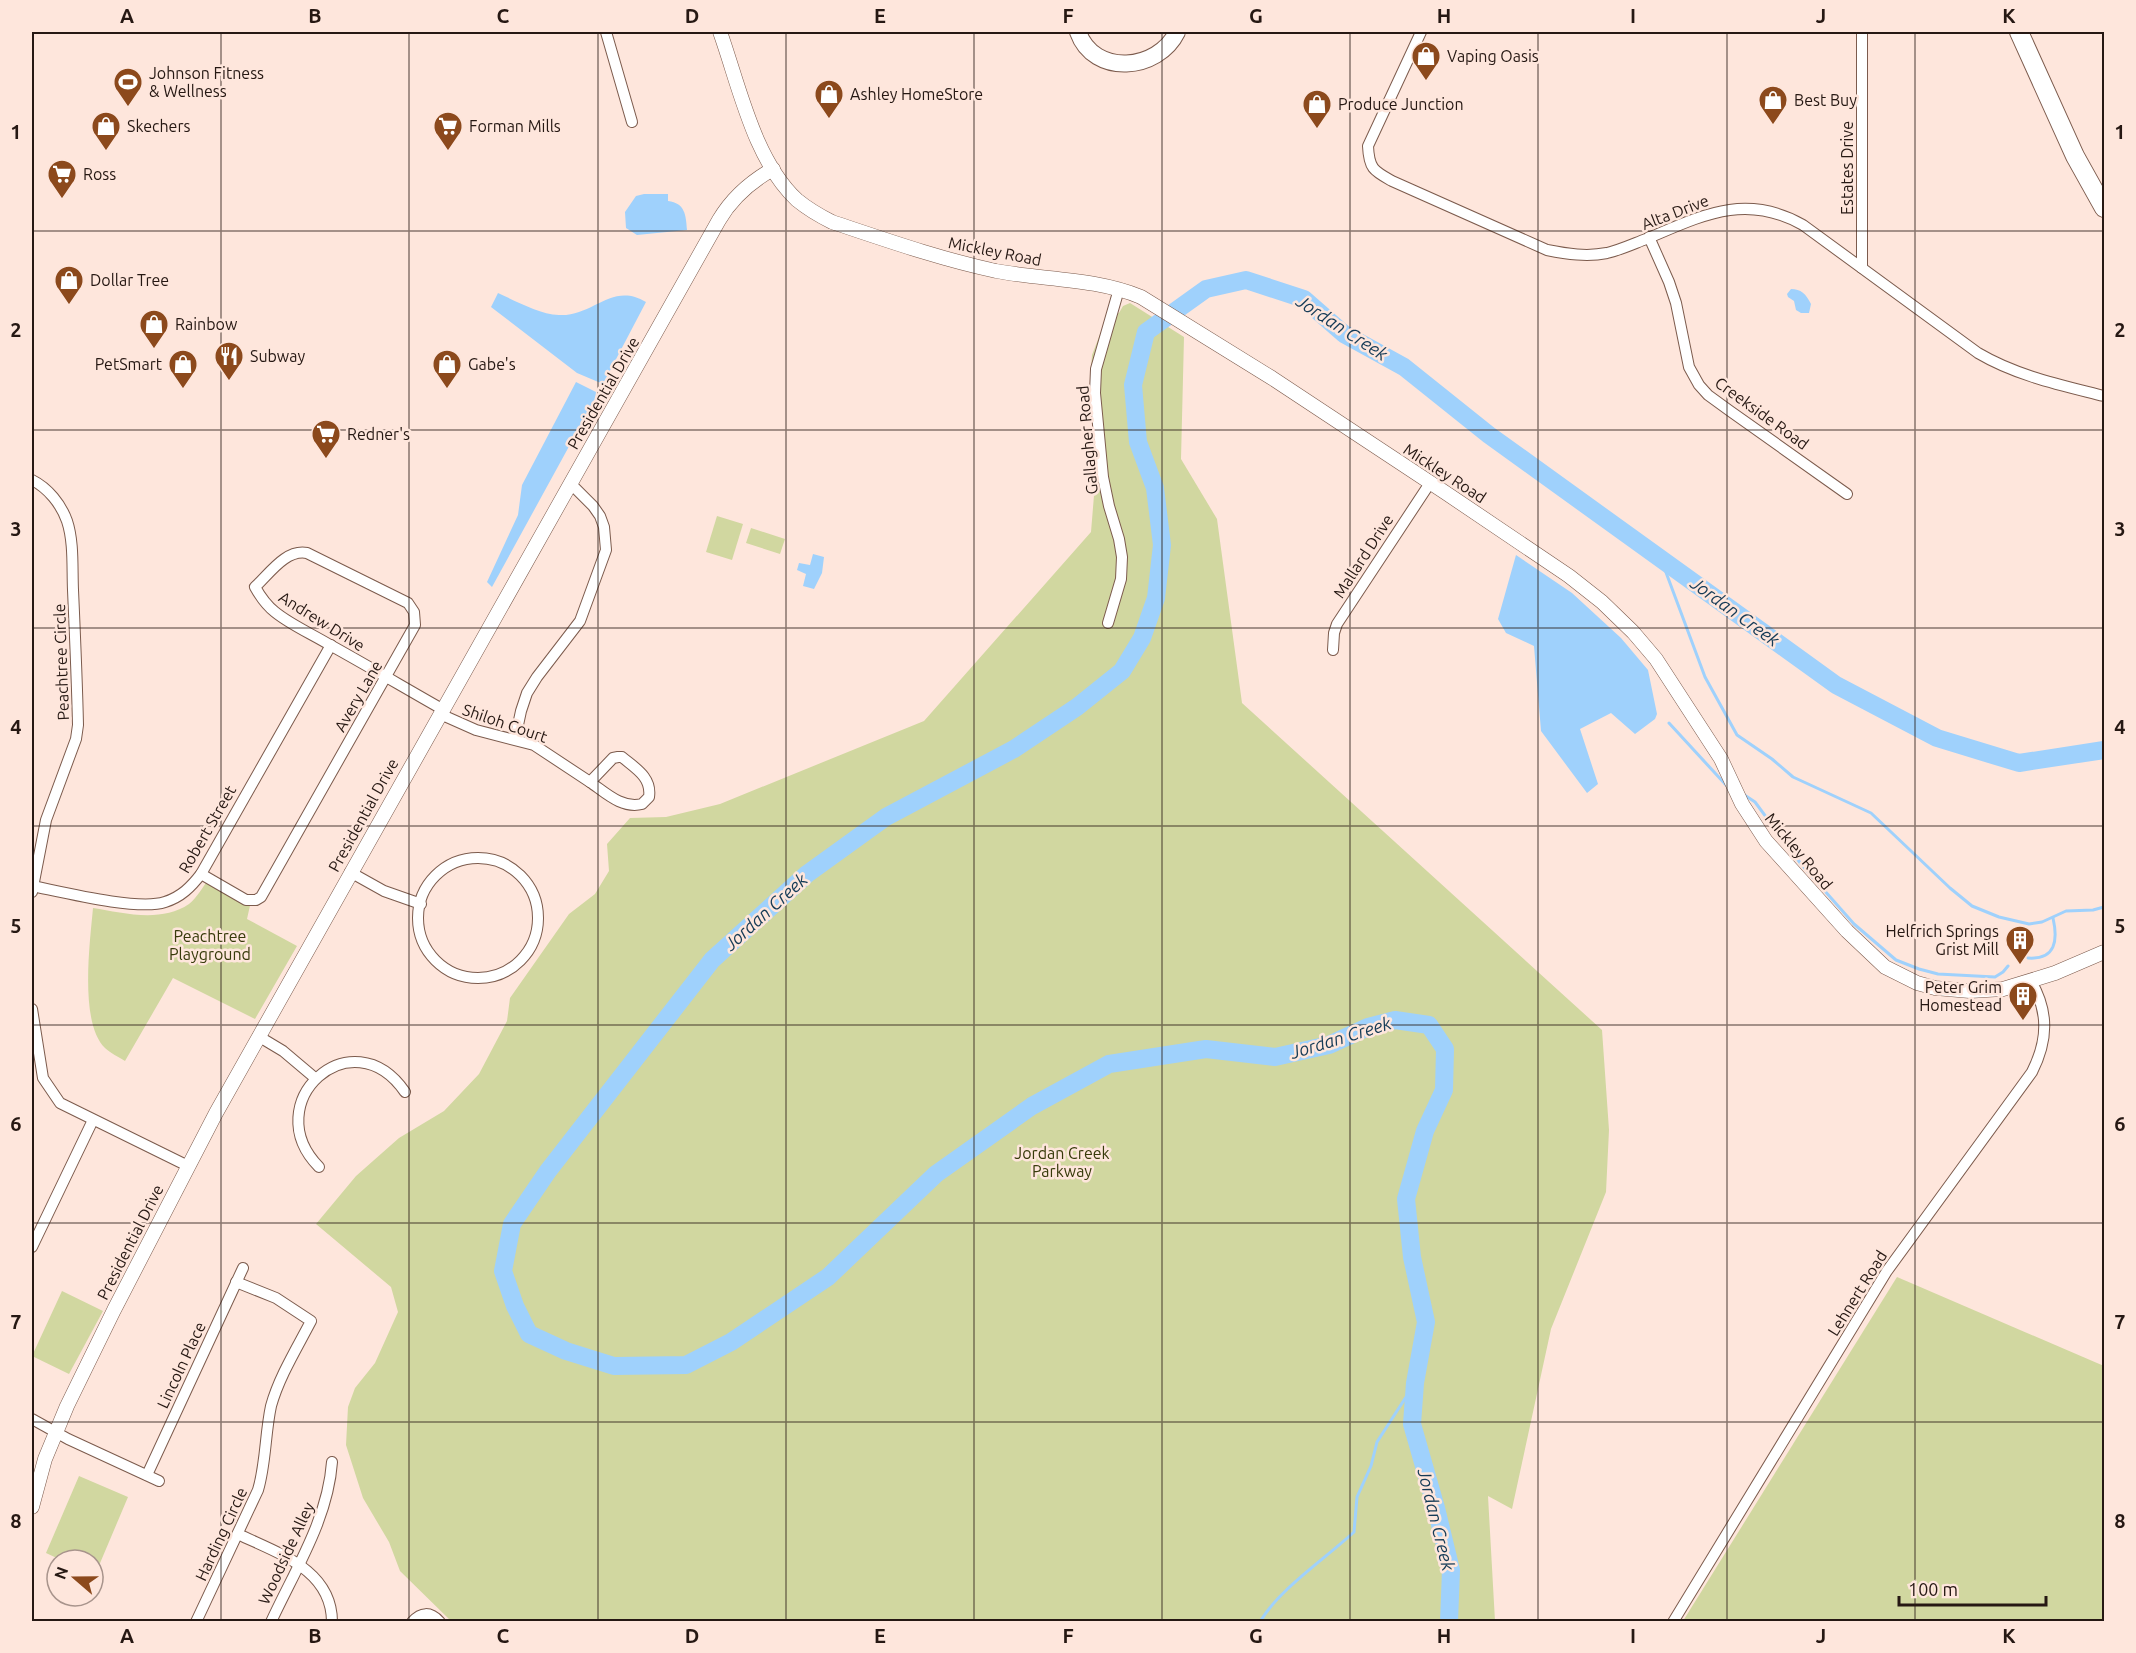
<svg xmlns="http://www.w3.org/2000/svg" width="2136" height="1653" viewBox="0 0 2136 1653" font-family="Ubuntu,sans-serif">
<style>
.green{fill:#d1d7a0}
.water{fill:#9fd1fc}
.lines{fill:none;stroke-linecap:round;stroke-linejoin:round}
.stream{stroke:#9fd1fc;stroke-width:3}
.river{stroke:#9fd1fc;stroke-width:18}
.minor-casing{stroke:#7c5b4d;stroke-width:12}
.tertiary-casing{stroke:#7c5b4d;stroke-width:15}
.trunk-casing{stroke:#7c5b4d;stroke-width:18}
.motorway-casing{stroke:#7c5b4d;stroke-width:20}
.minor{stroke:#fff;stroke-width:10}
.tertiary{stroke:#fff;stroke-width:14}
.trunk{stroke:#fff;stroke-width:16}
.motorway{stroke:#fff;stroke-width:18}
.grid{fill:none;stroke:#261813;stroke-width:1.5;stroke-opacity:0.55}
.labels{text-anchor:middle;stroke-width:5;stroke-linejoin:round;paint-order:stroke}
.poi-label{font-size:16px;fill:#261813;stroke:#fee6dc;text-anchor:start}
.street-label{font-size:16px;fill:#261813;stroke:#fee6dc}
.park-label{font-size:16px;fill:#373a0a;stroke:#fee6dc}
.water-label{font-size:18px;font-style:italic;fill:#153b57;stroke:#fee6dc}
.neatline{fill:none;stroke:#261813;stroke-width:2}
.grid-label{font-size:20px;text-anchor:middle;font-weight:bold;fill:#261813}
</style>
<rect width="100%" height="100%" fill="#fee6dc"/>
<g class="green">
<polygon points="1130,303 1184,337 1181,459 1217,519 1242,703 1602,1030 1609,1130 1606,1192 1551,1329 1512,1509 1488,1496 1495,1621 451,1621 400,1571 389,1542 363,1498 346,1445 348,1407 355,1388 375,1363 398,1312 391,1287 316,1224 356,1176 399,1138 444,1111 479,1074 507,1021 510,998 569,914 595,894 609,871 607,844 630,818 666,817 720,804 924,721 1091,532 1096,471 1090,381 1092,355 1109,311 1119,313 1123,306"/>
<polygon points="717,516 743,524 732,560 706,552"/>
<polygon points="751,528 785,539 780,554 746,543"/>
<path d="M209 879 251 901 247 919 297 946 255 1019 173 978 125 1061C119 1057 110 1053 105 1048 79 1023 90 942 93 908 123 913 161 923 189 904 197 898 203 886 209 879Z"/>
<polygon points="1897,1277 2104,1366 2104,1621 1683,1621"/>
<polygon points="62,1291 103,1311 69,1374 32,1356"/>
<polygon points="79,1476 128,1497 95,1575 93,1574 93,1560 61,1560 46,1553"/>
</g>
<g class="water">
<path d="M644 194H668V201C685 203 686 215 687 230L637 235 626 228 625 212 636 196Z"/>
<path d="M1791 289C1801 289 1806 294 1811 304L1809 313H1801L1796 310 1794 301 1788 297 1787 294Z"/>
<path d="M498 293C516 301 539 314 559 315 593 317 612 281 646 302L603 384 577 373 491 307Z"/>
<polygon points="576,382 596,392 595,399 492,587 487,582 518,515 522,485"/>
<polygon points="813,554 824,557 822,573 814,589 803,586 806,574 797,570 799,563 810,565"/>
<polygon points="1516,555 1572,593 1621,638 1648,670 1657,714 1655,719 1635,734 1611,713 1580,729 1598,784 1587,793 1541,731 1534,646 1506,633 1498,619"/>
</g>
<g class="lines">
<g class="stream">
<polyline points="1661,559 1705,677 1737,735 1772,759 1793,777 1871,813 1950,888 1972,906 1999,917 2029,924 2042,922 2066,911 2093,910 2104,907"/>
<polyline points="1669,723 1726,785"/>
<polyline points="1743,794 1755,802 1801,864 1854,924 1896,960 1919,969 1938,974 1995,977 2003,972 2008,966"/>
<path d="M2028 958C2056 960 2058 940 2053 918"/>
<path d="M1260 1622C1278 1590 1326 1558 1354 1532L1357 1497 1371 1466 1377 1442 1415 1383"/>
</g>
<polyline class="river" points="1449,1622 1451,1570 1436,1508 1412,1424 1415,1383 1426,1322 1412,1257 1406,1199 1425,1131 1444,1090 1445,1049 1429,1025 1395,1020 1368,1027 1329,1045 1275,1057 1206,1049 1109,1064 1032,1106 936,1174 828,1277 731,1342 686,1365 614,1366 566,1351 529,1334 515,1306 503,1271 512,1224 548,1171 712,960 807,874 886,817 1014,749 1077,707 1122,671 1142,638 1156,598 1162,545 1155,488 1138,442 1133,385 1146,332 1206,289 1246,280 1304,299 1344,334 1404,367 1489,435 1836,685 1937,738 2019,763 2104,750"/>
<g class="minor-casing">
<g id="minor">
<polyline points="606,32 632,122"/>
<path d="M1421 32 1368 146C1369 169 1374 171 1392 181L1547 250C1567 254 1587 257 1607 253 1620 250 1633 244 1646 239 1701 216 1745 192 1803 225L1978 353C2017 376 2061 385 2104 396"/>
<polyline points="1649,237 1669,282 1676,303 1689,367 1699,385 1708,395 1730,411 1847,494"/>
<polyline points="1862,268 1862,32"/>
<path d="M32 480C48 488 61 504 67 521 74 542 72 568 73 590 75 635 77 680 78 725L76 739 46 820 32 892"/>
<polyline points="1108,623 1121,579 1122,557 1119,539 1109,506 1103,477 1095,393 1096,369 1119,289"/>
<polyline points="1333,650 1334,633 1337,624 1430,483"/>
<polyline points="440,714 476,730 534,745 590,782"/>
<polyline points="515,739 521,711 527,693 537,677 580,621 606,550 604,527 600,516 593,506 571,484"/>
<path d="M618 757H622C635 768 652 777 649 797L642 804C622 809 606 793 590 782L613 758Z"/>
<circle cx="478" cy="918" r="60"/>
<polyline points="350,872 384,891 421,904"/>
<path d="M201 874 246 900H256L261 897 415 625 414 612 408 603 307 553C286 549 270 573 255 587 260 596 266 605 275 612 291 625 312 634 330 645 368 666 405 688 442 709"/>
<path d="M32 886C62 892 138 911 165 902 181 897 191 887 201 874L331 645"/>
<polyline points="32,1009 43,1078 60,1103 188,1166"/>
<polyline points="258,1036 283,1051 315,1078"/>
<path d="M319 1167C256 1103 352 1015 405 1092"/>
<polyline points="32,1247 93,1120"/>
<polyline points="32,1419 68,1439 159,1481"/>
<polyline points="147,1475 243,1268"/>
<path d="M238 1534C277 1553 332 1569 332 1622"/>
<path d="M196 1622 258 1490C266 1463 265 1434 271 1406 279 1377 297 1348 311 1321L276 1298 236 1282"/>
<path d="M271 1622C295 1570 328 1519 332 1462"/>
<path d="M412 1622C421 1612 430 1611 440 1622"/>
<path d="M1673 1622 1887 1271 2032 1072C2048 1040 2049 1012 2031 981"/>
</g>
</g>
<g class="tertiary-casing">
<g id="tertiary">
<path d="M720 32C739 85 754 160 797 200 808 209 820 216 832 222 886 240 940 259 996 271 1044 280 1095 278 1141 297L1272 378 1446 493 1569 576 1602 602 1633 632 1656 659 1721 759 1742 804 1766 841 1847 931 1885 967 1917 983 1935 988 1970 991 2003 989 2055 973 2104 952"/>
<path d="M32 1507 45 1459 67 1406 114 1310 216 1113 719 220C732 198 750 182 773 169"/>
</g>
</g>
<g class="trunk-casing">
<path id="trunk" d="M1078 32C1094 77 1158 71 1177 32"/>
</g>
<g class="motorway-casing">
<polyline id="motorway" points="2019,32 2075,156 2104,208"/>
</g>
<use href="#minor" class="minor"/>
<use href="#tertiary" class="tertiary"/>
<use href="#trunk" class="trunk"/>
<use href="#motorway" class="motorway"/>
</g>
<path class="grid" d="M221 32V1622M409 32V1622M598 32V1622M786 32V1622M974 32V1622M1162 32V1622M1350 32V1622M1538 32V1622M1727 32V1622M1915 32V1622M32 231H2104M32 430H2104M32 628H2104M32 826H2104M32 1025H2104M32 1223H2104M32 1422H2104"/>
<defs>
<g id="shop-pin" transform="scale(1.5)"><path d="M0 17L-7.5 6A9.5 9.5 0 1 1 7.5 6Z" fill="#8c491c" stroke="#fee6dc"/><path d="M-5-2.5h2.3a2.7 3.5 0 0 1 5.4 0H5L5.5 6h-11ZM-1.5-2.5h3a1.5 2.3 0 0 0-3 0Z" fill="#fff"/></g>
<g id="stadium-pin" transform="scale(1.5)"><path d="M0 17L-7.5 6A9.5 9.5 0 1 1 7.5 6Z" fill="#8c491c" stroke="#fee6dc"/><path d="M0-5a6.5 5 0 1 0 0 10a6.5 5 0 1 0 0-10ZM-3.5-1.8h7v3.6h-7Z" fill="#fff"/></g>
<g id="supermarket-pin" transform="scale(1.5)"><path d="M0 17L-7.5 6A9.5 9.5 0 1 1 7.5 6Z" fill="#8c491c" stroke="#fee6dc"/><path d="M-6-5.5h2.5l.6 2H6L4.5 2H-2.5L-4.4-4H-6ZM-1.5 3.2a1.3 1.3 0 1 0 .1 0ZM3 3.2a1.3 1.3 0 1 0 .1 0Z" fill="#fff"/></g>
<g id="restaurant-pin" transform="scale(1.5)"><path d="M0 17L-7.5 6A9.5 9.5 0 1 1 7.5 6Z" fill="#8c491c" stroke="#fee6dc"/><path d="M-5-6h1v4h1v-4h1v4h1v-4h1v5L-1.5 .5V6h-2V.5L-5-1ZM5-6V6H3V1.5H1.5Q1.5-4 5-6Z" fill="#fff"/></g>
<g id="building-pin" transform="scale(1.5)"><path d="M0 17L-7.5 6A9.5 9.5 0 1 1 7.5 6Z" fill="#8c491c" stroke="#fee6dc"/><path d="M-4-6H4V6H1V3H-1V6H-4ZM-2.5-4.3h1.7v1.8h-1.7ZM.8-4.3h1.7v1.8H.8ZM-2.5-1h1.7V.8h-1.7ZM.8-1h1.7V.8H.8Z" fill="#fff"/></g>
</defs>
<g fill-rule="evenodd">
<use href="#shop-pin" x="1426" y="56"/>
<use href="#stadium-pin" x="128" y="82"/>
<use href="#shop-pin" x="829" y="94"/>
<use href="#shop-pin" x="1773" y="100"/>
<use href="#shop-pin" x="1317" y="104"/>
<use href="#shop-pin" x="106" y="126"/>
<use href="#supermarket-pin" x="448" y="126"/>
<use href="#supermarket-pin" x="62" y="174"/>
<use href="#shop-pin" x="69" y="280"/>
<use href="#shop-pin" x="154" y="324"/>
<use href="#restaurant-pin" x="229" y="356"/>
<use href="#shop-pin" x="183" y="364"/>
<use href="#shop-pin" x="447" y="364"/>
<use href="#supermarket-pin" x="326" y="434"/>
<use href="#building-pin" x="2020" y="940"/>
<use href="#building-pin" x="2023" y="996"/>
</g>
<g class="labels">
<g class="poi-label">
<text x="1447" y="62">Vaping Oasis</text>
<text x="149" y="79">Johnson Fitness<tspan x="149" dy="18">&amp; Wellness</tspan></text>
<text x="850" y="100">Ashley HomeStore</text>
<text x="1794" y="106">Best Buy</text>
<text x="1338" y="110">Produce Junction</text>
<text x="127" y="132">Skechers</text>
<text x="469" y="132">Forman Mills</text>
<text x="83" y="180">Ross</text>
<text x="90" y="286">Dollar Tree</text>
<text x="175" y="330">Rainbow</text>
<text x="250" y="362">Subway</text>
<text x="162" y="370" text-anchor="end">PetSmart</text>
<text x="468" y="370">Gabe's</text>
<text x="347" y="440">Redner's</text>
<text x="1999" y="937" text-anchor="end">Helfrich Springs<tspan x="1999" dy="18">Grist Mill</tspan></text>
<text x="2002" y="993" text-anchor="end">Peter Grim<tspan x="2002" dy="18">Homestead</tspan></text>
</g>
<g class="street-label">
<text transform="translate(1847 168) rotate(-90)" y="6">Estates Drive</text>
<text transform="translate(1675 212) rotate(-21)" y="6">Alta Drive</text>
<text transform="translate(995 251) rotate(11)" y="6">Mickley Road</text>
<text transform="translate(603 393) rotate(-60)" y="6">Presidential Drive</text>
<text transform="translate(1762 413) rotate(36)" y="6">Creekside Road</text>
<text transform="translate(1087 440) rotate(-95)" y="6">Gallagher Road</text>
<text transform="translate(1445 473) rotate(33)" y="6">Mickley Road</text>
<text transform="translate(1363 556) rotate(-57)" y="6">Mallard Drive</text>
<text transform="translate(322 621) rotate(32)" y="6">Andrew Drive</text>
<text transform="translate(61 662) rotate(-92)" y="6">Peachtree Circle</text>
<text transform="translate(358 696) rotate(-60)" y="6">Avery Lane</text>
<text transform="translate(505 723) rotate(19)" y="6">Shiloh Court</text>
<text transform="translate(363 815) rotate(-61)" y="6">Presidential Drive</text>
<text transform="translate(207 829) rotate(-60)" y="6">Robert Street</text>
<text transform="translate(1799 851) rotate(50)" y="6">Mickley Road</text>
<text transform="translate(130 1242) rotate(-63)" y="6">Presidential Drive</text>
<text transform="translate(1857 1293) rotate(-58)" y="6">Lehnert Road</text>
<text transform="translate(181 1365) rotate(-65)" y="6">Lincoln Place</text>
<text transform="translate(221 1534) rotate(-65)" y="6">Harding Circle</text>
<text transform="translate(286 1553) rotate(-65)" y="6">Woodside Alley</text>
</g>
<g class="park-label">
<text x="210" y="942">Peachtree<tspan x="210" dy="18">Playground</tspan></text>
<text x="1062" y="1159">Jordan Creek<tspan x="1062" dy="18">Parkway</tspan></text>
</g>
<g class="water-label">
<text transform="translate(1342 328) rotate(33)" y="6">Jordan Creek</text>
<text transform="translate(1735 612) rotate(36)" y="6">Jordan Creek</text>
<text transform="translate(766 912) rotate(-42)" y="6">Jordan Creek</text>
<text transform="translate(1341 1038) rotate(-17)" y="6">Jordan Creek</text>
<text transform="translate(1436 1520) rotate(76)" y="6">Jordan Creek</text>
</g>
</g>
<rect width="2136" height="1653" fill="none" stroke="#fee6dc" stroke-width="66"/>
<g transform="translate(75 1578) rotate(290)"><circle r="28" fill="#fee6dc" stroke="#a8948c" stroke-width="1.5"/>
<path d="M0-4.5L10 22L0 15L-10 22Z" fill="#8c491c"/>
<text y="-9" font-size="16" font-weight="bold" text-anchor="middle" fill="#261813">N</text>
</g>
<path d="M1899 1596v9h147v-9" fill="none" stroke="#261813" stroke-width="3"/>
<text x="1908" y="1596" font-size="18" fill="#261813" stroke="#fee6dc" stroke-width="4.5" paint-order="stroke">100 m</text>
<rect x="33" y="33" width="2070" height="1587" class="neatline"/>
<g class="grid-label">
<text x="127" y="23">A</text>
<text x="315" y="23">B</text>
<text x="503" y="23">C</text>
<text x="692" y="23">D</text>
<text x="880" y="23">E</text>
<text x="1068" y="23">F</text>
<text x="1256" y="23">G</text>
<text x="1444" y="23">H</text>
<text x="1633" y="23">I</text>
<text x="1821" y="23">J</text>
<text x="2009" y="23">K</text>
<text x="16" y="139">1</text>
<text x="2120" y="139">1</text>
<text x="16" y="337">2</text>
<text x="2120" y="337">2</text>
<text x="16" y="536">3</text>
<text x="2120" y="536">3</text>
<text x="16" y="734">4</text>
<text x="2120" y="734">4</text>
<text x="16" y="933">5</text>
<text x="2120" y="933">5</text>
<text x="16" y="1131">6</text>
<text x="2120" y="1131">6</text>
<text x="16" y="1329">7</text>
<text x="2120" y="1329">7</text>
<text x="16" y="1528">8</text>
<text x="2120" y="1528">8</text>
<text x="127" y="1643">A</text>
<text x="315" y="1643">B</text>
<text x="503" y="1643">C</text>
<text x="692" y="1643">D</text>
<text x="880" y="1643">E</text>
<text x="1068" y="1643">F</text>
<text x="1256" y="1643">G</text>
<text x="1444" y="1643">H</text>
<text x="1633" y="1643">I</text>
<text x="1821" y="1643">J</text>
<text x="2009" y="1643">K</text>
</g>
</svg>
